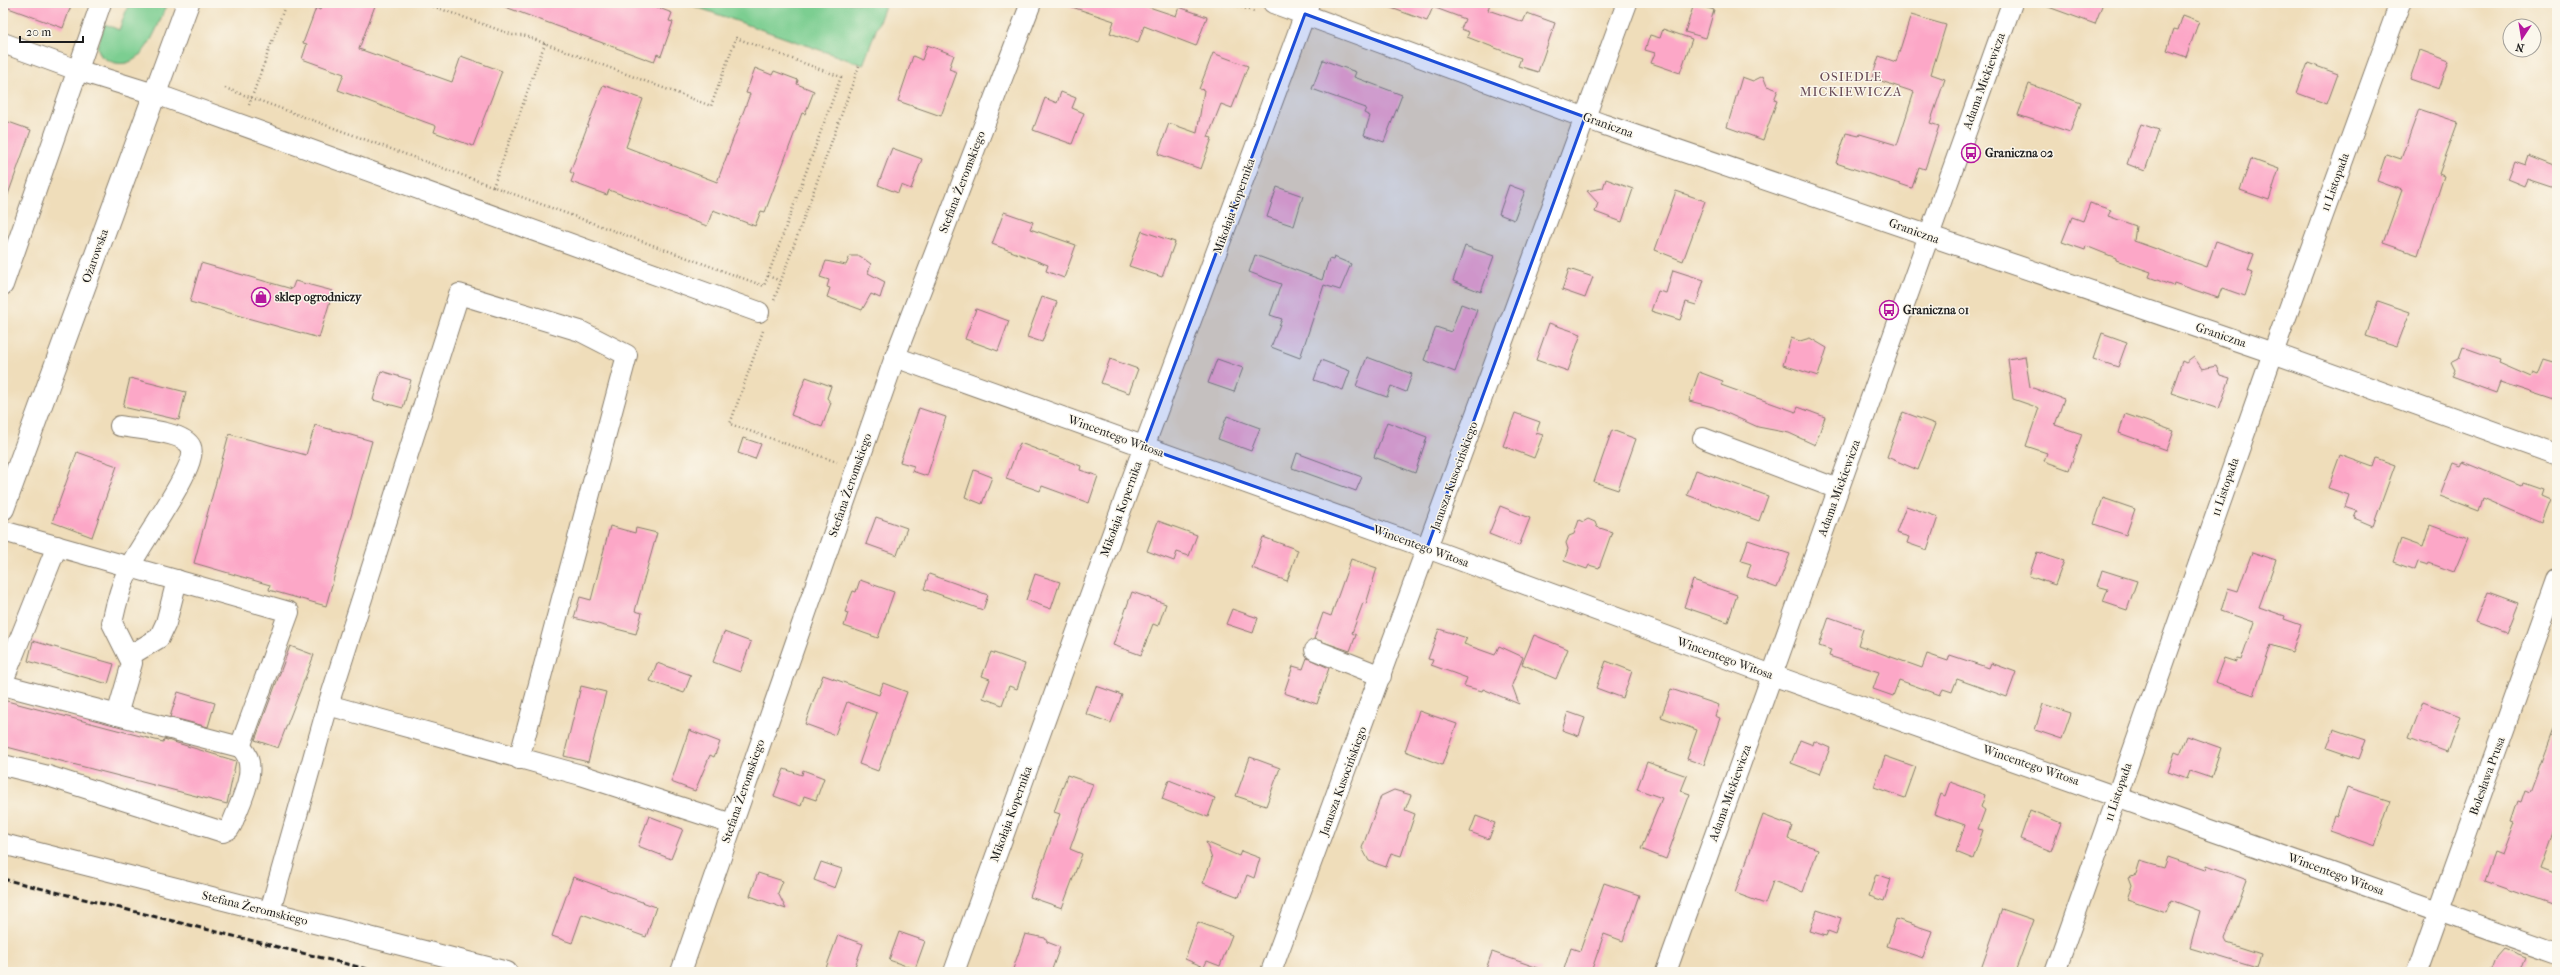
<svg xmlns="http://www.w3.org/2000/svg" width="2560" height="975" viewBox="0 0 2560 975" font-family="'IM FELL French Canon',serif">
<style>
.green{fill:#7bce91;stroke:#4c7556}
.building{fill:#fca7c7}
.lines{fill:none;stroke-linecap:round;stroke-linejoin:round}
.minor-casing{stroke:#867c6b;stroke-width:22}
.major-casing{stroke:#867c6b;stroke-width:24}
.path{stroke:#867c6b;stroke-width:2.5;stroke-dasharray:1 3;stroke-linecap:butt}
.minor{stroke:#fff;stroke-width:20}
.major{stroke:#fff;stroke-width:22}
.rail{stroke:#1c1c1c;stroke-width:3;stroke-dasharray:6 3;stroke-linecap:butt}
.marked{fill:#1d4ed8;fill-opacity:0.2;stroke:#1d4ed8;stroke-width:3;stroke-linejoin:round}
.labels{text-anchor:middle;stroke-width:3;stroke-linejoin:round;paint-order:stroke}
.street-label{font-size:12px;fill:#1c1c1c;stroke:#fbf7ec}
.poi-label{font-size:12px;font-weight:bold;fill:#1c1c1c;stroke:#fbf7ec;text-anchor:start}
.neighbourhood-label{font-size:13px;letter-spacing:1px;fill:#6a4d58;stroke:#fbf7ec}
</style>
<rect width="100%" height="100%" fill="#fbf7ec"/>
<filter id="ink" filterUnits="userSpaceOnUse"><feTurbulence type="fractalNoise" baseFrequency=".025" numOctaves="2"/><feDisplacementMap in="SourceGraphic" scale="8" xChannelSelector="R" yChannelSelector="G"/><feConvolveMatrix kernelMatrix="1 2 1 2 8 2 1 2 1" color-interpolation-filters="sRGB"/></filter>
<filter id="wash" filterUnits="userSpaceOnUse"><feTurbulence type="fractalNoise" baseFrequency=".012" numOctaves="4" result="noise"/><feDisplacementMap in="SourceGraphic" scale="16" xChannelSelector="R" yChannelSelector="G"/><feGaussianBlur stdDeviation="0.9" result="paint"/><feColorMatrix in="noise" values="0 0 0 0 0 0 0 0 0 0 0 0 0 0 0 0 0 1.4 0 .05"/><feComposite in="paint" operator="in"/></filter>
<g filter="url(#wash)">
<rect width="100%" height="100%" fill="#efddba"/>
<g class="green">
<path d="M129 3H167C156 31 139 83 101 56L97 47 105 24 119 30Z"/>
<polygon points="685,3 886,3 863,65"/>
</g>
<g id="blocks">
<g class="building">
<polygon points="3,3 72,3 63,28 3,6"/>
<polygon points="322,3 376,3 359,49 452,82 461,56 502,71 473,146 434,132 436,126 338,90 344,74 302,59 307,44 303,43 316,8 320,10"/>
<polygon points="500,3 646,3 672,13 669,21 673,22 661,56 657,54 654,62 500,5"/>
<polygon points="1070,3 1137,3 1176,16 1179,7 1207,17 1196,46 1144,26 1138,43 1110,33 1114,21 1069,6"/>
<polygon points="1383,3 1490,3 1488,10 1523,22 1527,13 1555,23 1538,72 1518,66 1521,58 1467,37 1469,32 1461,29 1465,19 1433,7 1427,21 1383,5"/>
<polygon points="2044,3 2103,3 2095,24 2043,5"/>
<polygon points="1694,4 1714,10 1706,38 1685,32"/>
<polygon points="1911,15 1946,25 1931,74 1945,79 1930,123 1939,126 1925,169 1919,167 1912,188 1836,163 1846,133 1859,136 1860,134 1897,145 1914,92 1872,78 1879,56 1896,62"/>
<polygon points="2183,15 2199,21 2186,57 2167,50 2174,29 2178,30"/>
<polygon points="1663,29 1692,39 1680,73 1651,63 1655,53 1645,50 1650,35 1660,38"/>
<polygon points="927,45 954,55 949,69 957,72 941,116 898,101 913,56 922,60"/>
<polygon points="2420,50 2449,61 2439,89 2410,79"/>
<polygon points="1213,53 1248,66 1232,108 1221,104 1208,137 1212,138 1201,169 1158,154 1169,123 1197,133 1204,90 1199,89"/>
<polygon points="1323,60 1356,72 1354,77 1402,95 1384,142 1364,135 1370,116 1364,113 1366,108 1312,89"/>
<polygon points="2308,63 2338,74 2327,104 2297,93"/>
<polygon points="755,68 772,75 774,71 798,80 797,84 814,91 805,114 802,113 765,212 761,211 755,226 713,210 707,226 609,190 607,195 571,182 574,174 570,172 603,85 643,99 626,147 717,182 750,94 746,93"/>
<polygon points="1763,76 1767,86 1778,90 1774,100 1777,101 1763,140 1727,127 1742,77 1753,81"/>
<polygon points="2029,84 2081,103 2070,132 2018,115"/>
<polygon points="1061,92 1076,98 1072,108 1084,113 1072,144 1033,130 1045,98 1057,103"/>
<polygon points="2419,109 2458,122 2439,174 2444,176 2418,255 2383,243 2402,190 2377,181 2386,154 2401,159"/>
<polygon points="3,120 31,130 5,203 3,203"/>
<polygon points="2141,124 2159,130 2145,171 2127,164"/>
<polygon points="892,148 922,159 911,189 901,185 898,193 878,185"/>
<polygon points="2529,156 2557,167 2557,189 2527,179 2524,186 2507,179 2514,161 2526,165"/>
<polygon points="2251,159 2279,169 2269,200 2240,190"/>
<polygon points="1606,179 1633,189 1622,222 1595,212 1598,203 1587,191 1603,188"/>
<polygon points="1509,185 1525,191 1514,220 1499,214"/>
<polygon points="1277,187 1303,196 1294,226 1267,217"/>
<polygon points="1676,191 1705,201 1683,261 1655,250"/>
<polygon points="2090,203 2111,210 2108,216 2136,226 2134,241 2207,267 2216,241 2254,254 2248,270 2253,272 2245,296 2222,288 2218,298 2174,283 2173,286 2149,277 2151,272 2116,260 2116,258 2086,246 2085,250 2062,242 2072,217 2083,221"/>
<polygon points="1004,212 1033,222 1030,229 1076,245 1064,278 1046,271 1048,265 992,244"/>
<polygon points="1142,231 1175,242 1162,277 1129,266"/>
<polygon points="1465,246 1494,256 1481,292 1453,281"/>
<polygon points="1255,255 1322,280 1329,259 1333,260 1334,257 1351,264 1340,290 1324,285 1300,358 1271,347 1282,319 1270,315 1281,284 1249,272"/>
<polygon points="850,256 860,256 871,264 868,273 885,282 880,298 871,294 862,310 827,297 830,288 827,287 829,280 820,277 826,261 846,265"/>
<polygon points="201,263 292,289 295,281 333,291 319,338 190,302"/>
<polygon points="1569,269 1593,277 1585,298 1562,290"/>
<polygon points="1673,270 1704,280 1696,305 1686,302 1680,320 1651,311 1658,291 1666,293"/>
<polygon points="1042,297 1057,302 1042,342 1027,337"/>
<polygon points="2378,301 2410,312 2397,346 2366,336"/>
<polygon points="1461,304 1477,310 1455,372 1424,360 1436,327 1451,332"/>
<polygon points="976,309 1009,321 998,351 965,339"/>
<polygon points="1549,323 1581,334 1568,371 1536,360"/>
<polygon points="2102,333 2127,342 2118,367 2093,359"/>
<polygon points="1791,338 1800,341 1810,338 1827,348 1818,376 1783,365"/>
<polygon points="2463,347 2500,360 2499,363 2531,377 2533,373 2538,375 2544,360 2557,364 2557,397 2554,400 2500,382 2496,393 2452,377 2455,370 2451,362 2459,358"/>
<polygon points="2025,356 2030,387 2064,399 2055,425 2082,434 2069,470 2044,461 2047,453 2026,446 2039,408 2013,399 2008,359"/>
<polygon points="1367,357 1412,374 1406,392 1391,386 1387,397 1356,386"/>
<polygon points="2194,357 2202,369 2216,366 2220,375 2230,378 2219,409 2171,393 2182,361 2186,363"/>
<polygon points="1110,359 1138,369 1129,393 1101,383"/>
<polygon points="1217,359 1243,368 1234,392 1208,383"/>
<polygon points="1321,360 1350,371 1343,390 1314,380"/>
<polygon points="381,371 411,380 403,408 373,400"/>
<polygon points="1699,372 1723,381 1721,385 1796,412 1798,407 1825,417 1815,445 1789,433 1758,427 1713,407 1689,401"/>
<polygon points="806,377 831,386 827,398 831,403 822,427 791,415"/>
<polygon points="130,378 186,392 179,420 123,407"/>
<polygon points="919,408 946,417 927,476 912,471 914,466 900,462"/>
<polygon points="1903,412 1935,424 1918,470 1887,457"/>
<polygon points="1515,413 1540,422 1536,433 1543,435 1534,458 1503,446"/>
<polygon points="2125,414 2174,431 2167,450 2119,433"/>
<polygon points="1227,416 1260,428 1251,451 1218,439"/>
<polygon points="1387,422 1427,437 1415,473 1374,457"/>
<polygon points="315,425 372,441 326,606 269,590 270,585 194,563 229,434 306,455"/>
<polygon points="1612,430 1636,439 1618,490 1594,482"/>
<polygon points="743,438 761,444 755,459 738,453"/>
<polygon points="1020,443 1081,466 1080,470 1098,476 1089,503 1042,486 1040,491 1006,479"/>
<polygon points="77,452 117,466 92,537 52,522"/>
<polygon points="1297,453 1362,477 1356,491 1292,468"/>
<polygon points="2340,455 2373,467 2376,458 2395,465 2373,526 2354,518 2357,511 2345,507 2349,495 2328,488"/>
<polygon points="2463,462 2522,486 2523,483 2543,490 2541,496 2550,500 2541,523 2483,498 2479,511 2440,496 2453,463 2461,466"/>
<polygon points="974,470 992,477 982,504 965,497"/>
<polygon points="1696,470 1768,496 1759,521 1687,495"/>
<polygon points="2103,498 2135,509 2126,535 2094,524"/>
<polygon points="1500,506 1530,518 1519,546 1489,534"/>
<polygon points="1906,506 1938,517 1927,550 1907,543 1909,537 1896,533"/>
<polygon points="876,517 907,528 897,555 866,544"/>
<polygon points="1588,519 1595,522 1597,527 1612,532 1599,568 1589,565 1587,569 1564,561 1568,549 1566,543 1569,536 1574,534 1579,520 1583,522"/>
<polygon points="1158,521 1197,535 1189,556 1177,552 1174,561 1147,551"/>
<polygon points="2430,525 2468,539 2454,572 2429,563 2428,565 2418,562 2415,570 2393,562 2401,539 2423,547"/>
<polygon points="610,526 635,533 636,528 657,533 635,611 642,613 636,634 574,618 580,597 591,600"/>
<polygon points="1263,537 1298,550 1287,581 1252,568"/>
<polygon points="1748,540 1790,554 1777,588 1747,577 1751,564 1741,561"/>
<polygon points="2037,552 2064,561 2055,585 2029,576"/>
<polygon points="2252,552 2276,560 2259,607 2285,616 2284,619 2301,625 2292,652 2271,645 2254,695 2215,682 2224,658 2236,662 2237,659 2241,660 2254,622 2221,611 2228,588 2238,591"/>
<polygon points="1351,559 1377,568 1366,604 1363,603 1352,633 1356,635 1350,651 1314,639 1323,613 1331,616"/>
<polygon points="2102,570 2137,581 2127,610 2103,602 2108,589 2097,586"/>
<polygon points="929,574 988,595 983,610 924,589"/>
<polygon points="1035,574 1060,582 1051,609 1026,600"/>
<polygon points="860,580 894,592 878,638 844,626 848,613 845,612 849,601 853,591 856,592"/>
<polygon points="1693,580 1737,595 1728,622 1684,607"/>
<polygon points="1132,592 1166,604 1158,626 1153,624 1141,655 1113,645"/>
<polygon points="2488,592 2518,603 2506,633 2476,622"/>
<polygon points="1232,609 1258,618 1253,633 1226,624"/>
<polygon points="1829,617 1863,629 1858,645 1922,668 1927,654 1948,661 1950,655 1989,668 1991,663 2016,672 2007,697 1957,679 1952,692 1943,689 1940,695 1899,680 1893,696 1873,689 1879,672 1829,656 1831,650 1819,646"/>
<polygon points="1439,629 1467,638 1464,644 1495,655 1499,646 1523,657 1512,685 1519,704 1483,689 1482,691 1464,686 1467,678 1431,665 1433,660 1428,659"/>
<polygon points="724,632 751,642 740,672 713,662"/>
<polygon points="1534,635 1568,649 1556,679 1522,664"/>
<polygon points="33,641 114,664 108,684 28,661"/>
<polygon points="290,646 314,655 278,748 255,740"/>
<polygon points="991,652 1025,664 1017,689 1009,686 1002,705 983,698 990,679 982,676"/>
<polygon points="1307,658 1329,668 1317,704 1284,693 1293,666 1303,669"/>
<polygon points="1606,661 1632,671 1623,698 1596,688"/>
<polygon points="657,663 691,675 684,693 650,681"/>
<polygon points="823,675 879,695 883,683 907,692 878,771 859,764 877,713 847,702 835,735 805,724"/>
<polygon points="581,686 606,692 588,762 564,756"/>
<polygon points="1096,686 1122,695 1111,723 1086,714"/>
<polygon points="1671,689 1719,705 1715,716 1720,718 1704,765 1687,759 1697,730 1661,717"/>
<polygon points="178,692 215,703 208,727 170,717"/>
<polygon points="3,700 163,742 164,739 236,761 227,804 3,746"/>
<polygon points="2423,702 2460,716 2447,752 2409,738"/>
<polygon points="2043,704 2071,713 2062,739 2035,730"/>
<polygon points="1419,711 1457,724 1442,765 1405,751"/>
<polygon points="1568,712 1585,718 1579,736 1562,730"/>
<polygon points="2555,724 2557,823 2541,868 2557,874 2557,907 2484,881 2494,852 2502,855 2514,823 2511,822 2518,801 2521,802 2525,790 2530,792"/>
<polygon points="2334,729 2366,740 2359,759 2327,748"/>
<polygon points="689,730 720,742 714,757 710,755 695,791 671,782"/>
<polygon points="2187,736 2221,748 2211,778 2190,771 2187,779 2168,772 2175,752 2180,754"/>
<polygon points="1800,740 1813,745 1814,741 1830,748 1820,774 1791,763"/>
<polygon points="1885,756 1916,767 1905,798 1874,787"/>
<polygon points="1250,757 1280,768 1266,806 1236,796"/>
<polygon points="1647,762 1687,776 1681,791 1690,794 1666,859 1641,849 1662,798 1637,789"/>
<polygon points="784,769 802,775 803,770 824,778 816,800 804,796 801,806 774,796"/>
<polygon points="1067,775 1093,784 1070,849 1082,854 1062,908 1030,897 1060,814 1054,812"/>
<polygon points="1169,780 1215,798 1208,817 1162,799"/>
<polygon points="1950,782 1985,795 1981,807 1985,810 1978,829 1983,830 1973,859 1956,852 1965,825 1934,814 1941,794 1945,796"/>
<polygon points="2347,787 2390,801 2375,846 2329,830 2334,815 2337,816"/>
<polygon points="1394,790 1411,795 1405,810 1415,814 1401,856 1391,853 1386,867 1369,861 1362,848 1381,796"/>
<polygon points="2030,810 2061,823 2051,851 2020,839"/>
<polygon points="1763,815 1792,826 1788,839 1818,849 1803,892 1773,881 1765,904 1735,893"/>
<polygon points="649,816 683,829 671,859 638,846"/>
<polygon points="1476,816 1495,823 1489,839 1470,832"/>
<polygon points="1206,842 1239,856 1241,851 1260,858 1254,878 1247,875 1239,897 1203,883 1212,859"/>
<polygon points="2168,857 2206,870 2207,865 2247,880 2225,939 2227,943 2261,954 2257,968 2190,948 2200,911 2171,900 2166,912 2127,899 2132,885 2129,877 2136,874 2140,861 2164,868"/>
<polygon points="821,862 842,869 835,888 814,880"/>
<polygon points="758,873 783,881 778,893 786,909 750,896"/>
<polygon points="1876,874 1891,879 1884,901 1869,896"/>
<polygon points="573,877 656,907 646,937 582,914 572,943 552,936"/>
<polygon points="1604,883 1639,895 1623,941 1604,934 1591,972 1563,972 1571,948 1580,951"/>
<polygon points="2002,909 2034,920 2015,972 1990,972 1981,969"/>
<polygon points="1817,910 1841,918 1836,934 1828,931 1826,936 1810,931"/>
<polygon points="1896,919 1932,931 1923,958 1887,946"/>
<polygon points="1198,922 1232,935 1220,966 1207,961 1204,967 1185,959"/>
<polygon points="899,932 925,941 915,969 889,960"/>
<polygon points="1025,934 1045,938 1047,942 1060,947 1051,972 1012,972"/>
<polygon points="838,935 863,944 853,972 838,972 826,968"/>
<polygon points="2503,948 2526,957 2520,972 2490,972 2496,956"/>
<polygon points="1492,952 1541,969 1541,972 1485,972"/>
</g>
</g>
</g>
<g filter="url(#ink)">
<use href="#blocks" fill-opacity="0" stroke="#867c6b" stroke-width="1"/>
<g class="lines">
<g class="minor-casing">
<g id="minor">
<polyline points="1273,3 1602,124 2273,353 2557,455"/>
<polyline points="3,43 77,70 167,98 759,312"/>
<polyline points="3,285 101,3"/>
<polyline points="895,357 1427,548 1772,675 2557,953"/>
<polyline points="1703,438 1838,489"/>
<polyline points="3,531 289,612 240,747 3,685"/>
<polyline points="1315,650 1381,676"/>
<polyline points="129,656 159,638 166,623 177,580"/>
<polyline points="3,681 57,546"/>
<path d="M117 715 132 663 112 623C116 604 121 585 129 568 139 546 199 465 191 447 184 431 137 429 120 426"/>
<polyline points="519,759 627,355 580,331 459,294 328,705 581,775 732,824"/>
<path d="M3 765 48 776 223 832 229 829 232 824C240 802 262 765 240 747"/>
<polyline points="3,844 507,972"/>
<polyline points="270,911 328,705"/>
<polyline points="681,972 895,357 1031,3"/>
<polyline points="954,972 1139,460 1309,3"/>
<polyline points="1271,972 1627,3"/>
<polyline points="1666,972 2012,3"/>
<polyline points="2055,972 2273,353 2400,3"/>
<polyline points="2417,972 2557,580"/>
</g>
</g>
<g class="major-casing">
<polyline id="major" points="3,509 188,3"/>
</g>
<g class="path">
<polyline points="1230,3 1255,12"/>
<polyline points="225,88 764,286 841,77 736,38 711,106 523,35 513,35 424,3"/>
<polyline points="249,105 286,3"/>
<polyline points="493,187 545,43"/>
<polyline points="768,276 781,281"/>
<polyline points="774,300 859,66"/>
<polyline points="763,331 730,424 837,462"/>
</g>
<use href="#minor" class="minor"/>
<use href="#major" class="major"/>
<polyline class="rail" points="3,879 379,972"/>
</g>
</g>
<path class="marked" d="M1305 14 1585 117 1427 548 1144 447Z"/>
<defs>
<g id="bus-ring" transform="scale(1)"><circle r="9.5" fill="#fbf7ec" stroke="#b5179e" stroke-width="1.5"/><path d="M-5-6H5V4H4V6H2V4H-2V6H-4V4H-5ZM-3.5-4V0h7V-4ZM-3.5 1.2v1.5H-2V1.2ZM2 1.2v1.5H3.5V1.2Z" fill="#b5179e"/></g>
<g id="shop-ring" transform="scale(1)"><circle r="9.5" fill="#fbf7ec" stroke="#b5179e" stroke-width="1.5"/><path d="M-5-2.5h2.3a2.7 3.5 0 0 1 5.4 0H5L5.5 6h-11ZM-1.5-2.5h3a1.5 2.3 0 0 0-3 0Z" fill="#b5179e"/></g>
</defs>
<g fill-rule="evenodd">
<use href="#bus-ring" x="1971" y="153"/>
<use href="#shop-ring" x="261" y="297"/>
<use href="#bus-ring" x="1889" y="310"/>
</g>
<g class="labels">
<g class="street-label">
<text transform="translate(1984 81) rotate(-70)" y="4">Adama Mickiewicza</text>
<text transform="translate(1608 125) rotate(20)" y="4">Graniczna</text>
<text transform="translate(962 182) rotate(-69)" y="4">Stefana Żeromskiego</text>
<text transform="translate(2335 182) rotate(-70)" y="4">11 Listopada</text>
<text transform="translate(1234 206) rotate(-70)" y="4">Mikołaja Kopernika</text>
<text transform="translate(1914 231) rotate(20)" y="4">Graniczna</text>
<text transform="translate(95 256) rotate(-70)" y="4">Ożarowska</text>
<text transform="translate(2221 335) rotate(19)" y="4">Graniczna</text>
<text transform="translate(1116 436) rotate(20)" y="4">Wincentego Witosa</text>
<text transform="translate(1454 476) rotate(-70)" y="4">Janusza Kusocińskiego</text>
<text transform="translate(850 485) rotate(-71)" y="4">Stefana Żeromskiego</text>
<text transform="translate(2225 487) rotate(-71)" y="4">11 Listopada</text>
<text transform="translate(1839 488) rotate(-70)" y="4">Adama Mickiewicza</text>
<text transform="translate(1121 509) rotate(-70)" y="4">Mikołaja Kopernika</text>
<text transform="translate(1421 546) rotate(20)" y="4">Wincentego Witosa</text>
<text transform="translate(1725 658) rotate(20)" y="4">Wincentego Witosa</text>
<text transform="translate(2031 765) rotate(19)" y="4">Wincentego Witosa</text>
<text transform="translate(2487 776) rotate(-70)" y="4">Bolesława Prusa</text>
<text transform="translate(1343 781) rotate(-70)" y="4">Janusza Kusocińskiego</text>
<text transform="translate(743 791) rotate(-71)" y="4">Stefana Żeromskiego</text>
<text transform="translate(2118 792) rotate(-71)" y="4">11 Listopada</text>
<text transform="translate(1730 793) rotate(-70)" y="4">Adama Mickiewicza</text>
<text transform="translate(1011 814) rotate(-70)" y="4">Mikołaja Kopernika</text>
<text transform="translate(2336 874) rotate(20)" y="4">Wincentego Witosa</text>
<text transform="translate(255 908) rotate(14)" y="4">Stefana Żeromskiego</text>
</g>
<g class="poi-label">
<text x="1985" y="157">Graniczna 02</text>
<text x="275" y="301">sklep ogrodniczy</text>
<text x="1903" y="314">Graniczna 01</text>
</g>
<g class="neighbourhood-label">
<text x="1851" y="81">OSIEDLE<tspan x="1851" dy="15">MICKIEWICZA</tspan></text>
</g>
</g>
<rect width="2560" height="975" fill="none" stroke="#fbf7ec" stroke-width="16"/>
<g transform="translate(2522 38) rotate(192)"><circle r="19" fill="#fbf7ec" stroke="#a29f99"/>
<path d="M0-3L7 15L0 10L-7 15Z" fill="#b5179e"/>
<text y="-6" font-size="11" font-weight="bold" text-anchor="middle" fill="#1c1c1c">N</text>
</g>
<path d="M20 36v6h63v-6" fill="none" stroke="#1c1c1c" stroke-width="2"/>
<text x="26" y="36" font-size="12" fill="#1c1c1c" stroke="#fbf7ec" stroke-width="3" paint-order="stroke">20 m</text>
</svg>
